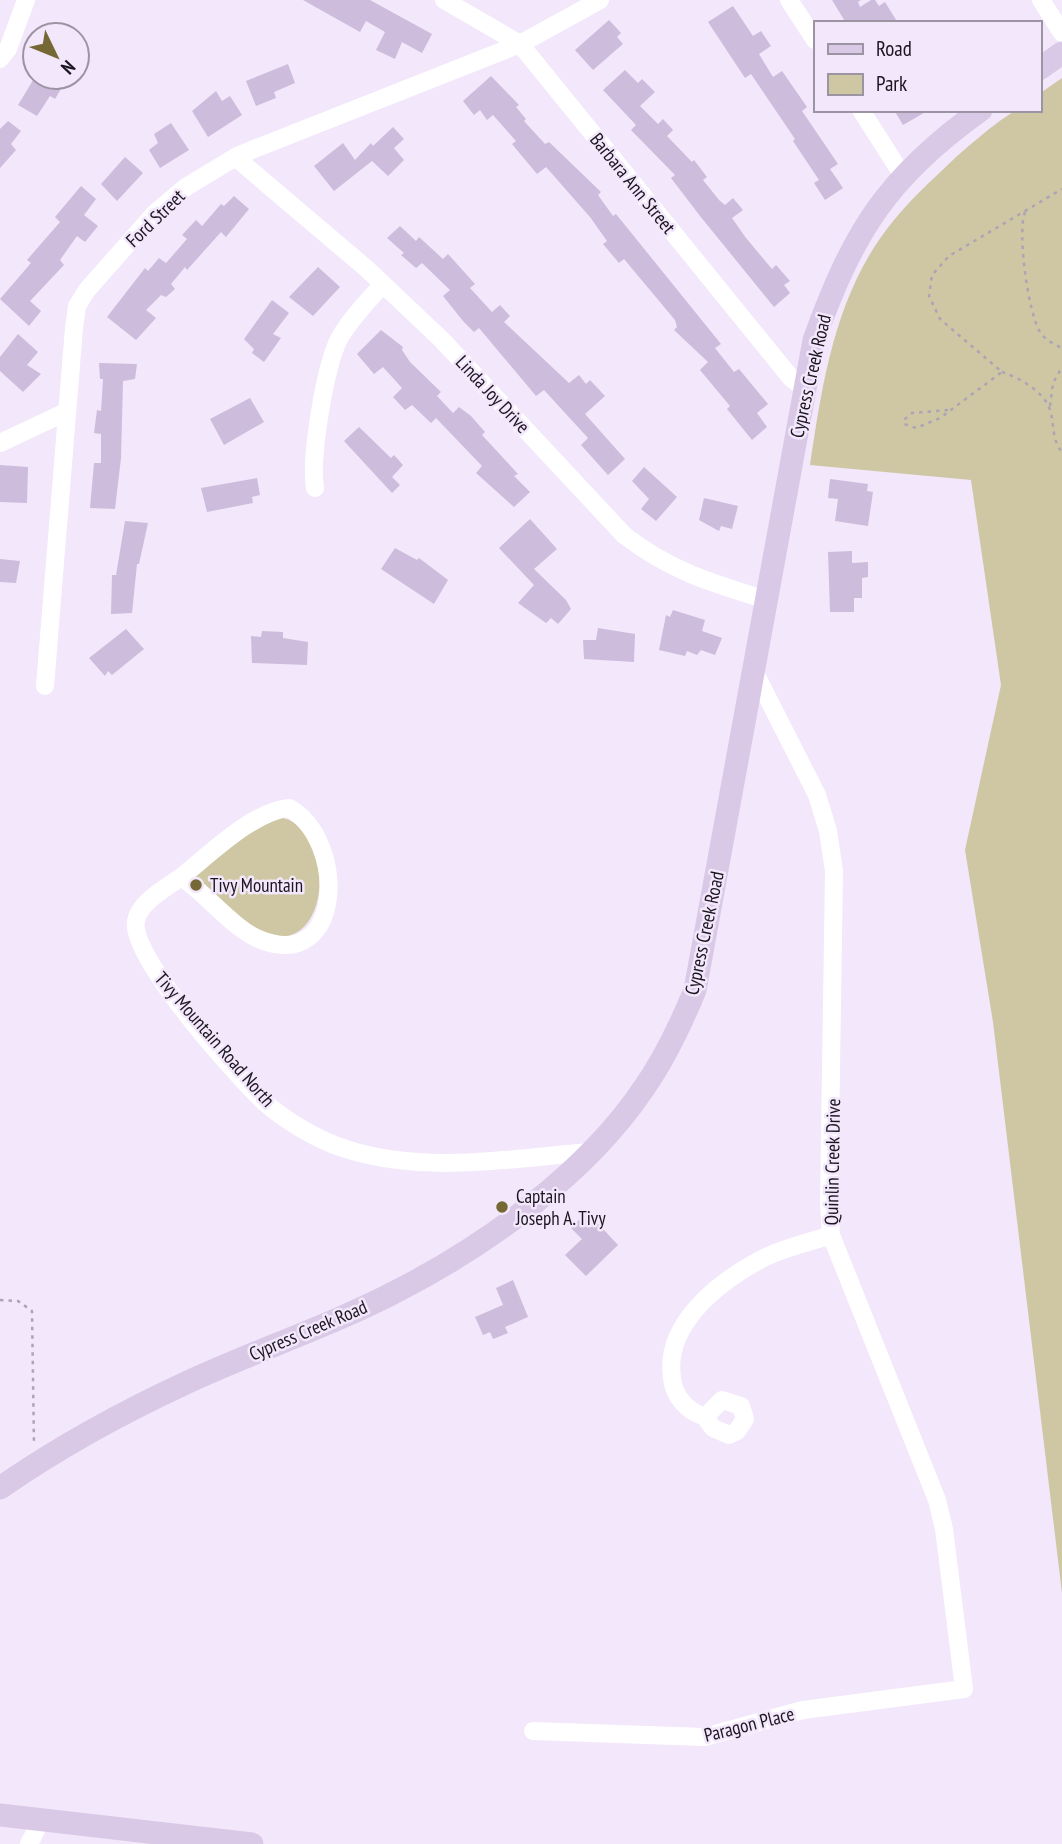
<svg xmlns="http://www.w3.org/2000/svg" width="1062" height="1844" viewBox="0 0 1062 1844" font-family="'PT Sans Narrow',sans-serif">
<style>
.green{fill:#cfc7a3}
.building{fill:#cdbcdb}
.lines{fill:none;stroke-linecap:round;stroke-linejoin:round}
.path{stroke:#ada4b5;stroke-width:2.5;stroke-dasharray:3.5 5;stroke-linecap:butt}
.minor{stroke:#fff;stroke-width:18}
.major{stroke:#d9c9e6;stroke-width:23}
.poi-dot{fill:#756835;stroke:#f2e7fb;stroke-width:2.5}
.labels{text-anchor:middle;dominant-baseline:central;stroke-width:5;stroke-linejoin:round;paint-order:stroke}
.street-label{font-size:19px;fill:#1b1520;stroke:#f2e7fb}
.poi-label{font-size:19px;fill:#1b1520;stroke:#f2e7fb;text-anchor:start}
</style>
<rect width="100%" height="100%" fill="#f2e7fb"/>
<path class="green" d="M1062 78V1593L993 1022 965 850 1001 685 971 480 810 465C823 379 836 290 894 220 912 198 933 179 954 159 965 149 1005 114 1018 110 1024 108 1033 110 1039 110V94Z
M279 817C338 827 332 954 267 935 244 929 209 892 189 877L243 833Z"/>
<path class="building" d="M303 0H370L432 34 422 53 402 42 395 59 376 50 385 32 366 21 360 32Z
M832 0H861L858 2 860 7 871 0H875L879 6 885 2 898 23H846Z
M733 6 753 36 761 31 771 46 759 54 773 77 782 71 807 107 802 111 838 164 830 169 843 188 825 200 814 183 819 180 793 141 795 139 751 74 745 78 708 22Z
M609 20 621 33 617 37 623 44 593 70 575 50Z
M288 64 295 83 274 92 276 98 256 106 246 81Z
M625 70 638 83 642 79 655 92 640 106 658 124 663 119 673 130 667 136 692 162 694 160 707 177 703 180 719 200 725 205 733 198 743 210 732 218 746 238 772 269 776 265 790 281 784 285 790 293 774 307 700 216 671 178 675 175 631 130 636 125 603 90Z
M491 76 519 105 516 107 526 119 524 121 545 144 549 142 601 192 598 195 613 216 616 214 721 344 715 348 734 372 739 369 768 404 757 413 767 427 752 440 727 409 730 406 700 370 708 362 674 330 677 327 675 320 624 259 619 263 603 244 607 241 590 217 546 167 537 174 512 144 516 141 493 115 487 120 480 110 474 115 463 101Z
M35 77H68L55 99 50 96 37 116 18 105Z
M216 91 222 101 230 96 242 115 208 137 192 111Z
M894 110H929L903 125Z
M8 121 21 131 11 144 16 150 0 168V129Z
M171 123 189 150 160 168 149 150 158 143 154 134Z
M393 127 404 139 394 148 404 160 388 176 372 161 334 191 314 166 343 143 355 160 371 143 373 146Z
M125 157 143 173 117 201 101 184Z
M81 186 96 199 84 215 98 226 85 242 77 236 60 260 64 265 30 301 41 311 29 326 0 299 31 263 27 260 60 222 55 217Z
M234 196 249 209 226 237 221 232 187 270 185 267 171 284 175 289 166 297 161 295 146 310 156 318 136 340 107 317 145 268 148 271 159 258 166 263 187 239 182 235 196 220 202 226 221 204 224 206Z
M400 226 416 241 419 237 443 259 448 254 475 284 470 288 492 312 500 305 510 316 504 322 569 383 579 375 586 384 590 380 605 396 585 414 625 459 608 475 581 445 588 438 544 390 536 396 479 328 474 332 463 321 443 296 450 290 422 263 416 268 401 255 404 253 387 238Z
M318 267 340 287 313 316 289 297Z
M272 300 289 313 273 334 281 338 264 362 252 353 254 349 244 339Z
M381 330 403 347 402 350 410 362 441 392 437 396 453 413 459 407 471 416 485 432 482 435 518 474 514 476 530 492 514 507 476 473 482 466 436 418 431 423 412 405 405 410 393 397 402 388 383 367 374 374 357 354Z
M18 334 38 352 27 365 41 374 23 392 0 371V357Z
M99 363 137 364 135 379 123 381 121 458 115 509 90 508 94 463H101V434L94 433 97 410 101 411 103 379H100Z
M250 398 264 422 224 445 210 419Z
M359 427 391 458 394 455 403 465 392 477 400 485 392 493 344 441Z
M0 465 28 467 27 503 0 502Z
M644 467 677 497 656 521 641 509 649 499 632 481Z
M257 478 260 495 252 497 253 503 207 512 201 488Z
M830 479 868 484 867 491 873 492 868 526 835 521 838 499 828 498Z
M704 498 738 506 732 529 721 526 719 531 699 520Z
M530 519 557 549 534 569 566 600 571 609 558 624 551 618 546 623 518 603 534 585 499 548Z
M125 521 148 523 139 564H137L132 613 111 614 112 575H116Z
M395 548 417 560 419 558 448 580 434 604 381 569Z
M852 551V563L868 562V577L862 578V598H854V612H830L828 552Z
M0 559 20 561 16 583 0 582Z
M673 610 705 620 702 631 722 638 715 655 701 650 697 655 687 651 685 656 659 650 666 615 670 617Z
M598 628 635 634 634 662 584 659 583 640H596Z
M126 629 144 649 112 675 108 671 105 676 89 658Z
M262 631 283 632V638L308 642 307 665 252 663 251 636 261 637Z
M587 1212 618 1245 586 1276 565 1255 582 1239 571 1228Z
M513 1280 528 1317 505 1327 508 1333 493 1339 490 1332 483 1335 475 1317 503 1305 496 1288Z"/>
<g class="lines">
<path class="path" d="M1025 212C1017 233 1028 312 1040 332 1045 340 1054 344 1062 348
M1002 372C1019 378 1044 391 1050 410 1055 425 1051 439 1062 452
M1050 406 1053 383 1062 367
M948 410 912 413 905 419 904 424 916 428 940 418 1002 372 940 319 929 296 932 275 949 256 1062 189
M0 1300 18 1301 32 1311 34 1444"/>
<path class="minor" d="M444 0 520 44 791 378 804 388
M789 0 815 40
M1041 0 1062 33
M0 59 8 49 26 0
M861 110 903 176
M235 157 367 269 442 340 624 535C670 571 712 583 767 600
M0 443 66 412
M315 488C310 457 325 367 339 339 350 319 368 301 383 284
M45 686 74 328 77 306 87 290 155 213 186 187 239 155 520 44 600 0
M289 808C347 840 344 972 261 940 234 930 207 894 181 877 209 855 253 811 289 808Z
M181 877C166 888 139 902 136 921 129 956 236 1075 263 1101 284 1120 319 1141 346 1149 423 1174 509 1159 589 1152
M722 1400 741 1406 745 1419 737 1431 729 1435 713 1428 705 1417Z
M705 1417C687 1411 674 1397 672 1378 664 1325 717 1283 760 1260 781 1248 808 1243 831 1235
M533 1731 704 1737 803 1710 964 1689 944 1529 937 1500 831 1235 829 1203 834 871 828 831 817 795 754 671
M29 1844 41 1820"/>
<path class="major" d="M1039 69 1062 53
M0 1488C59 1447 123 1412 188 1382 257 1350 330 1326 397 1291 487 1245 587 1173 644 1088 665 1058 681 1024 695 990L814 340C853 232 887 177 981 110
M0 1815 252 1844"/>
</g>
<g class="poi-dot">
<circle cx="196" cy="885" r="7"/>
<circle cx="502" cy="1207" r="7"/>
</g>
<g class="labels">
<g class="street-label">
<text transform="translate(633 183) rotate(51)">Barbara Ann Street</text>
<text transform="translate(155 218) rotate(-44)">Ford Street</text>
<text transform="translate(810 376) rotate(-77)">Cypress Creek Road</text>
<text transform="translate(493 394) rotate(47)">Linda Joy Drive</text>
<text transform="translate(704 933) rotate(-78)">Cypress Creek Road</text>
<text transform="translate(215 1039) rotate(49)">Tivy Mountain Road North</text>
<text transform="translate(832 1162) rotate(-89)">Quinlin Creek Drive</text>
<text transform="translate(308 1330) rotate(-23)">Cypress Creek Road</text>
<text transform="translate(749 1724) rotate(-14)">Paragon Place</text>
</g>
<g class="poi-label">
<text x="210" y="885">Tivy Mountain</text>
<text x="516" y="1196">Captain<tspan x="516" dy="22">Joseph A. Tivy</tspan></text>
</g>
</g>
<rect x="814" y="21" width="228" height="91" fill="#f2e7fb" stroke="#9c93a3" stroke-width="2"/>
<rect x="828" y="44" width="35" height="10" fill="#d9c9e6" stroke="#9c93a3" stroke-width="2"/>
<text x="876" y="56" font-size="21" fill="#1b1520">Road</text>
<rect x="828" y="74" width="35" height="21" fill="#cfc7a3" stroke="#9c93a3" stroke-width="2"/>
<text x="876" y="91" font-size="21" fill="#1b1520">Park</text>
<g transform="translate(56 56) rotate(133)"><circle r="33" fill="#f2e7fb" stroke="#9c93a3" stroke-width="2"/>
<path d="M0-5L12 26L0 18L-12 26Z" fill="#756835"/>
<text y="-10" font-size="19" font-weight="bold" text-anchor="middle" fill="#1b1520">N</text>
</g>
</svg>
